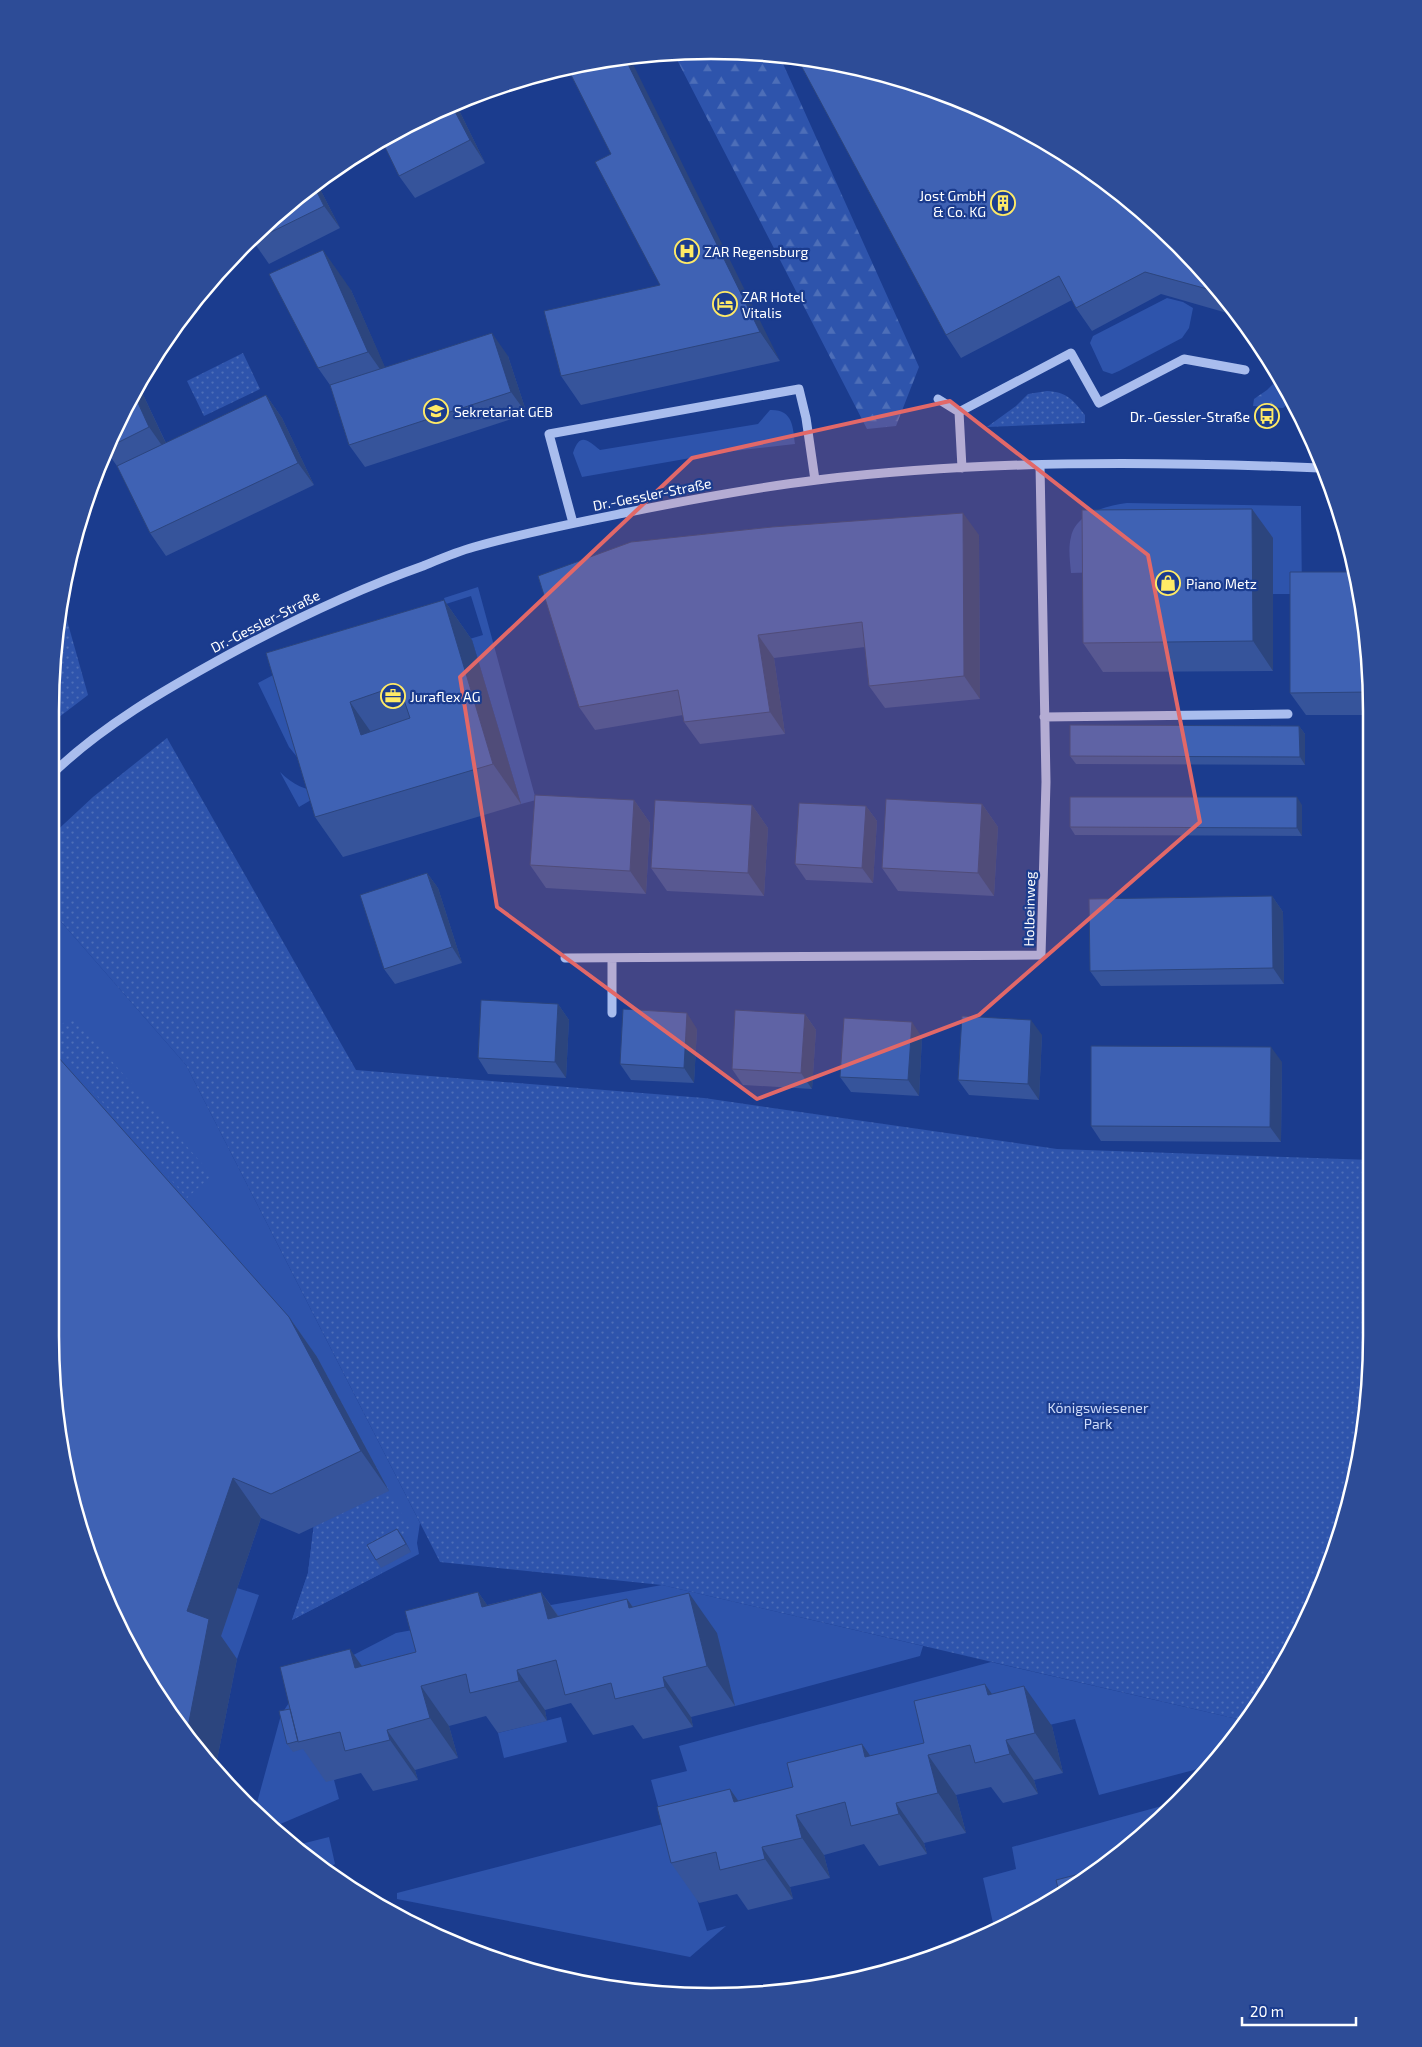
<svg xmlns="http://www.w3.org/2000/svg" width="1422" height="2047" viewBox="0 0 1422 2047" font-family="'Exo 2',sans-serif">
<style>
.green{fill:#2e54ac}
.forest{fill:url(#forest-firs)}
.park{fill:url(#park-dots)}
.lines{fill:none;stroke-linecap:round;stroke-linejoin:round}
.minor{stroke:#a9bdee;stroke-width:9}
.wall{fill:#36549b}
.shaded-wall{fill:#2c457e}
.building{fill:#3f62b4;stroke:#2c457e;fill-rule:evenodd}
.marked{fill:#e26868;fill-opacity:0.2;stroke:#e26868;stroke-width:4;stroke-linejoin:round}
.labels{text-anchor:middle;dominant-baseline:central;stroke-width:4.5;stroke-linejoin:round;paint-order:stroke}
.poi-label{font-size:14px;fill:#fff;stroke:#1b3c8e;text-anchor:start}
.street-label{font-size:14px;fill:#fff;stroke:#1b3c8e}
.park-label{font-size:14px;fill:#cfdcfa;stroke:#1b3c8e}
.rim{fill:none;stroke:#fff;stroke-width:2.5}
</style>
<defs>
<pattern id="forest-firs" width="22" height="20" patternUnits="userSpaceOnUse" patternTransform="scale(1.25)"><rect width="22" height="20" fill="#2e54ac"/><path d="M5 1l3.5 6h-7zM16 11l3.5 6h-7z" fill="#4d6eb8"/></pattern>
<pattern id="park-dots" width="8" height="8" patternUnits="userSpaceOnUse" patternTransform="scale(1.25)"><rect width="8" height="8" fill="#2e54ac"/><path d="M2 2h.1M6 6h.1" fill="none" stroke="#4d6eb8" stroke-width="1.8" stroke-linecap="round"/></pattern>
</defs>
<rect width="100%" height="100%" fill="#1b3c8e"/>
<path class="green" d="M1167 298 1183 302 1193 308 1189 328 1182 338 1119 371 1112 374 1103 371 1090 343 1093 336Z
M770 410C793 409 793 427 795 444L725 452 582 477 573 453C580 432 587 440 600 450L758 424Z
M1127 503 1301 506 1302 594H1273L1272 538 1103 572 1071 573C1070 561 1068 548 1071 537 1076 513 1106 506 1127 503Z
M478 587 536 800 521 804 472 640 392 662 483 635 471 596 446 604 444 598Z
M311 655 297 757 289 747 258 683Z
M280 772C293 785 305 790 323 792L343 857 311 800 299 807Z
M50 909 186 1065 420 1523 417 1543 419 1554 292 1620 308 1573 316 1507 50 1056Z
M662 1585 923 1646 920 1656 735 1706 576 1659 334 1780 339 1799 271 1828 255 1810 281 1715 303 1681 396 1633Z
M237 1588 259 1595 237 1659 215 1651Z
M991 1662 1246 1721 1209 1766 1099 1795 1075 1719 938 1751 682 1852 707 1931 726 1926 690 1957 397 1899V1893L663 1824 651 1780 687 1771 679 1746Z
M561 1717 567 1742 504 1758 498 1733Z
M1180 1801 1078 1885 1004 1929 861 1977 993 1923 983 1878 1016 1869 1012 1847Z
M329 1837 335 1864 324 1870 293 1846Z"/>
<path class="forest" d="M711 50 780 57 919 367 896 426 867 429 674 54Z
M1279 378 1295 405 1288 404 1283 408 1253 406 1254 399 1267 390Z
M1372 858V956L1364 918V881Z"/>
<path class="park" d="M243 353 260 389 204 416 187 381Z
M1047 391C1067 392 1073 400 1085 415V423L987 427 1016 406 1028 394Z
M61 599 88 695 50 724V711Z
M167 738 356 1070 704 1098 1057 1149 1372 1160V1336L1359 1465 1322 1589 1260 1703 1246 1721 662 1585 440 1562 186 1065 50 909V837L93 797Z
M72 1016 212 1175 187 1198 50 1043V1034Z
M317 1357 411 1531 371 1553 382 1573 292 1620 308 1573 316 1507Z"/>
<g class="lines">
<path class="minor" d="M938 399 959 412
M962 468 959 412 1071 353 1099 403 1184 359 1245 370
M573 523 549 434 799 389 806 418 815 480
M1044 717 1288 714
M50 776C101 726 166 689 228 655 291 621 355 590 423 566 440 559 456 552 474 547 523 533 574 523 624 513 688 500 752 488 817 480 983 460 1153 461 1320 468
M565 958 1041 955 1046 782 1040 465
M612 1013V958
M592 1983 632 1992"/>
</g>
<path class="wall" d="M797 58 1179 244 1236 309 1241 317 1161 294 1092 331 1076 308 1072 300 961 358 946 335Z
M582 63 780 361 581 405 561 376 660 285 611 154Z
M455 102 485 163 415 198 399 176Z
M317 183 340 228 269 264 253 241Z
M219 271 222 277 208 284Z
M351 290 385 368 508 356 527 414 365 467 349 445 330 385 318 368Z
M139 386 166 443 266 395 282 418 314 485 166 556 150 533 117 466 107 452 118 418Z
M1252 509 1273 538V671L1103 672 1083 643Z
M979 535 980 699 885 708 869 686 865 647 774 658 785 734 700 744 684 722 683 715 595 730 579 707Z
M1359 582 1372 715H1306L1290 693Z
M444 600 472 640 521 804 343 857 315 817 266 653Z
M1299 726 1305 734V765L1076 764 1070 756Z
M634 800 650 823 646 894 546 888 530 865Z
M982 804 998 827 994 896 898 891 882 868Z
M752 805 768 828 764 896 667 891 651 868Z
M1302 805V836L1075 835 1070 827Z
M866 806 877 821 873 883 806 880 795 864Z
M427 873 438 888 462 963 395 984 384 969Z
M1272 896 1283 912 1284 984 1101 986 1090 971Z
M558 1004 569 1020 566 1078 488 1074 478 1058Z
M805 1014 816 1030 812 1089 743 1085 732 1069Z
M697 1029 694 1083 631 1080 620 1064Z
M1042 1035 1039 1100 969 1095 958 1080Z
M922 1037 919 1096 851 1092 840 1077Z
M1282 1062 1281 1142 1101 1141 1091 1126Z
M289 1317 317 1357 389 1491 299 1534 261 1518 221 1636 237 1659 216 1765 161 1703 100 1589Z
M397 1529 411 1552 381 1568 376 1560Z
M478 1592 487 1605 541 1592 559 1616 627 1599 633 1607 717 1633 735 1706 691 1717 693 1727 643 1739 633 1725 593 1735 571 1703 545 1710 547 1721 498 1733 486 1716 449 1726 458 1758 415 1770 418 1780 373 1791 361 1773 326 1782 303 1749 293 1752 287 1744 290 1709 362 1666 416 1652Z
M992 1694 1052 1726 1063 1773 1034 1780 1038 1794 1003 1803 991 1787 956 1795 966 1833 924 1843 927 1854 879 1866 864 1844 824 1855 830 1878 790 1887 793 1899 748 1910 737 1894 699 1903 671 1863 739 1801 793 1787 862 1744 870 1756 924 1743Z"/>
<path class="shaded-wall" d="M625 58H630L780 361 760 332Z
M455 102 485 163 470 140 451 104Z
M317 183 340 228 324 206 314 186Z
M323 250 351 290 396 392 368 352Z
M492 333 508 356 527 414 511 392Z
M139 386 177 467 149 427 134 394Z
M266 395 282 418 314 485 298 463Z
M1252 509 1273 538V671L1253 641Z
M963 513 979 535 980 699 964 676Z
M444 600 472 640 521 804 493 764Z
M758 635 774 658 785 734 770 712Z
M350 702 378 742 361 735Z
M1299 726 1305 734V765L1300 757Z
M1297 797 1302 805V836L1297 828Z
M634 800 650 823 646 894 630 871Z
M982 804 998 827 994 896 978 873Z
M752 805 768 828 764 896 748 873Z
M866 806 877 821 873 883 862 868Z
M427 873 438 888 462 963 452 947Z
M1272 896 1283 912 1284 984 1273 968Z
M558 1004 569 1020 566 1078 555 1062Z
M687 1013 697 1029 694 1083 684 1068Z
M805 1014 816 1030 812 1089 801 1073Z
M1031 1020 1042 1035 1039 1100 1028 1084Z
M912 1022 922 1037 919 1096 908 1080Z
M1271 1047 1282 1062 1281 1142 1270 1127Z
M289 1317 317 1357 389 1491 361 1451Z
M233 1478 261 1518 221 1636 237 1659 216 1765 187 1732V1611Z
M397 1529 403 1537 411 1552 406 1544Z
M478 1592 506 1632 482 1607Z
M541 1592 569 1632 548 1619Z
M689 1593 717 1633 735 1706 707 1666Z
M627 1599 655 1639 629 1608Z
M350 1649 378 1689 355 1668Z
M517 1670 545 1710 547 1721 519 1681Z
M663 1677 691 1717 693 1727 665 1687Z
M985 1684 1013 1724 988 1695Z
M421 1686 449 1726 458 1758 430 1718Z
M1024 1686 1052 1726 1063 1773 1035 1733Z
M387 1730 415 1770 418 1780 390 1740Z
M1006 1740 1034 1780 1038 1794 1010 1754Z
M862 1744 890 1784 865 1757Z
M928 1755 956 1795 966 1833 938 1793Z
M730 1789 758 1829 734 1802Z
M896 1803 924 1843 927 1854 899 1814Z
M796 1815 824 1855 830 1878 802 1838Z
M762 1847 790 1887 793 1899 765 1859Z"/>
<path class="building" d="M625 58 760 332 561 376 544 311 660 285 595 162 611 154 567 67 582 63Z
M797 58 840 63 964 100 1078 162 1179 244 1222 293 1145 272 1076 308 1059 276 946 335Z
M451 104 470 140 399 176 382 141Z
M314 186 324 206 253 241 251 237Z
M323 250 368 352 318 368 269 274Z
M492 333 511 392 349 445 330 385Z
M134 394 149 427 109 447 118 418Z
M266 395 298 463 150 533 117 466Z
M1252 509 1253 641 1083 643 1082 510Z
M963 513 964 676 869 686 862 622 758 635 770 712 684 722 678 690 579 707 538 576 631 542 772 527Z
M1290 572H1356L1359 582 1370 692 1290 693Z
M444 600 493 764 315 817 266 653ZM399 685 410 718 361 735 350 702Z
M1070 725 1299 726 1300 757 1070 756Z
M535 795 634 800 630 871 530 865Z
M1070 797H1297V828L1070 827Z
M886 799 982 804 978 873 882 868Z
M655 800 752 805 748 873 651 868Z
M799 803 866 806 862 868 795 864Z
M427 873 452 947 384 969 360 895Z
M1272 896 1273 968 1090 971 1089 899Z
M481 1000 558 1004 555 1062 478 1058Z
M623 1009 687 1013 684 1068 620 1064Z
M735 1010 805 1014 801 1073 732 1069Z
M962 1016 1031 1020 1028 1084 958 1080Z
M844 1018 912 1022 908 1080 840 1077Z
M1091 1046 1271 1047 1270 1127 1091 1126Z
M50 1048 289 1317 361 1451 271 1494 233 1478 187 1611 209 1619 187 1732 161 1703 100 1589 73 1507 50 1336Z
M397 1529 406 1544 376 1560 367 1545Z
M478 1592 482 1607 541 1592 548 1619 627 1599 629 1608 689 1593 707 1666 663 1677 665 1687 615 1699 611 1683 565 1695 556 1660 517 1670 519 1681 470 1693 466 1674 421 1686 430 1718 387 1730 390 1740 345 1751 340 1732 298 1742 280 1667 350 1649 355 1668 416 1652 405 1611Z
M985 1684 988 1695 1024 1686 1035 1733 1006 1740 1010 1754 975 1763 970 1745 928 1755 938 1793 896 1803 899 1814 851 1826 845 1802 796 1815 802 1838 762 1847 765 1859 720 1870 716 1852 671 1863 657 1807 730 1789 734 1802 793 1787 787 1763 862 1744 865 1757 924 1743 914 1701Z
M290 1709 298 1741 287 1744 279 1711Z
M1099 1869 1078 1885 1060 1896 1056 1880Z"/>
<path class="marked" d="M950 401 1148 555 1200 822 979 1015 757 1099 497 907 460 677 692 458Z"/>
<defs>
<symbol id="building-ring" viewBox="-11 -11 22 22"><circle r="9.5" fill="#1b3c8e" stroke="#ffea66" stroke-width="1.5"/><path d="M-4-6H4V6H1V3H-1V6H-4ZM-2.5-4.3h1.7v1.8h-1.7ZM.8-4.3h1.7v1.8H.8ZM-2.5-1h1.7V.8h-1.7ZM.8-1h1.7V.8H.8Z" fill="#ffea66"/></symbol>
<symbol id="hospital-ring" viewBox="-11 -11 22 22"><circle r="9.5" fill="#1b3c8e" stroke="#ffea66" stroke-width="1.5"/><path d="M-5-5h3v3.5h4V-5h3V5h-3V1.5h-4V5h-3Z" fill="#ffea66"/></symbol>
<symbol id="hotel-ring" viewBox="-11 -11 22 22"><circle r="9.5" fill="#1b3c8e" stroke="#ffea66" stroke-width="1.5"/><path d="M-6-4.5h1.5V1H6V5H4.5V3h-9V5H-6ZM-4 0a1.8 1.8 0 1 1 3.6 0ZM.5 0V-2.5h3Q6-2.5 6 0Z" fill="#ffea66"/></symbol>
<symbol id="school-ring" viewBox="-11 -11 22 22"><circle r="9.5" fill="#1b3c8e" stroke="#ffea66" stroke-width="1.5"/><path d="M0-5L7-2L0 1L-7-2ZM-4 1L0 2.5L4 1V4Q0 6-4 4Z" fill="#ffea66"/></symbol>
<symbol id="bus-ring" viewBox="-11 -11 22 22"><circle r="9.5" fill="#1b3c8e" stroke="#ffea66" stroke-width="1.5"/><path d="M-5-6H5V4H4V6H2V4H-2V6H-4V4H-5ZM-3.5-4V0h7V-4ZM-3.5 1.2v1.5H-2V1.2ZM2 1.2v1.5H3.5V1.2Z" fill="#ffea66"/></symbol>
<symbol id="shop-ring" viewBox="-11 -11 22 22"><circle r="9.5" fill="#1b3c8e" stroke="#ffea66" stroke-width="1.5"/><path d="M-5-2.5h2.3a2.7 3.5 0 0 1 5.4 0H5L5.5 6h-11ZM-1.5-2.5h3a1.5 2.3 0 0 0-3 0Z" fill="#ffea66"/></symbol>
<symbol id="office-ring" viewBox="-11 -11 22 22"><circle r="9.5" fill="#1b3c8e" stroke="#ffea66" stroke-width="1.5"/><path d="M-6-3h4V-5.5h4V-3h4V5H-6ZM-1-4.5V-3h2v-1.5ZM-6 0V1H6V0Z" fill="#ffea66"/></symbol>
</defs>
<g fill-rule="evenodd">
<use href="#building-ring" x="989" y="189" width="28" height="28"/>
<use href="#hospital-ring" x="673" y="237" width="28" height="28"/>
<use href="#hotel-ring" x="711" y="290" width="28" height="28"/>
<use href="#school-ring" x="422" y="397" width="28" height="28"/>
<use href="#bus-ring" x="1253" y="402" width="28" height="28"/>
<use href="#shop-ring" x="1154" y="569" width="28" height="28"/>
<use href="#office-ring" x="379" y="682" width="28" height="28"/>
</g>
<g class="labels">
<g class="poi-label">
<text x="986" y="195" text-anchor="end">Jost GmbH<tspan x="986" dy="16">&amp; Co. KG</tspan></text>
<text x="704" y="251">ZAR Regensburg</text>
<text x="742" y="296">ZAR Hotel<tspan x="742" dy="16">Vitalis</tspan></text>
<text x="454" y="411">Sekretariat GEB</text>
<text x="1250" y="416" text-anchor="end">Dr.-Gessler-Straße</text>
<text x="1186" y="583">Piano Metz</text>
<text x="410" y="696">Juraflex AG</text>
</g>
<g class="street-label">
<text transform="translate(652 494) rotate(-11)">Dr.-Gessler-Straße</text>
<text transform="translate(265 621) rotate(-27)">Dr.-Gessler-Straße</text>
<text transform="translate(1029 909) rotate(-89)">Holbeinweg</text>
</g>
<g class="park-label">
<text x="1098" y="1407">Königswiesener<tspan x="1098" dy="16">Park</tspan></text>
</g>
</g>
<path d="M0 0H1422V2047H0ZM711 59H711A652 652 0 0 1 1363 711V1336A652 652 0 0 1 711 1988H711A652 652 0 0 1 59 1336V711A652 652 0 0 1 711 59Z" fill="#2d4c97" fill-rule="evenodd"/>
<path class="rim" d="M711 59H711A652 652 0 0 1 1363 711V1336A652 652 0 0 1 711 1988H711A652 652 0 0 1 59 1336V711A652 652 0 0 1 711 59Z"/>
<path d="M1242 2017v8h114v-8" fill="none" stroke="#ffffff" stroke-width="2.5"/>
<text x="1250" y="2017" font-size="15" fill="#ffffff" stroke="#1b3c8e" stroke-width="4" paint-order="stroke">20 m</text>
</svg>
